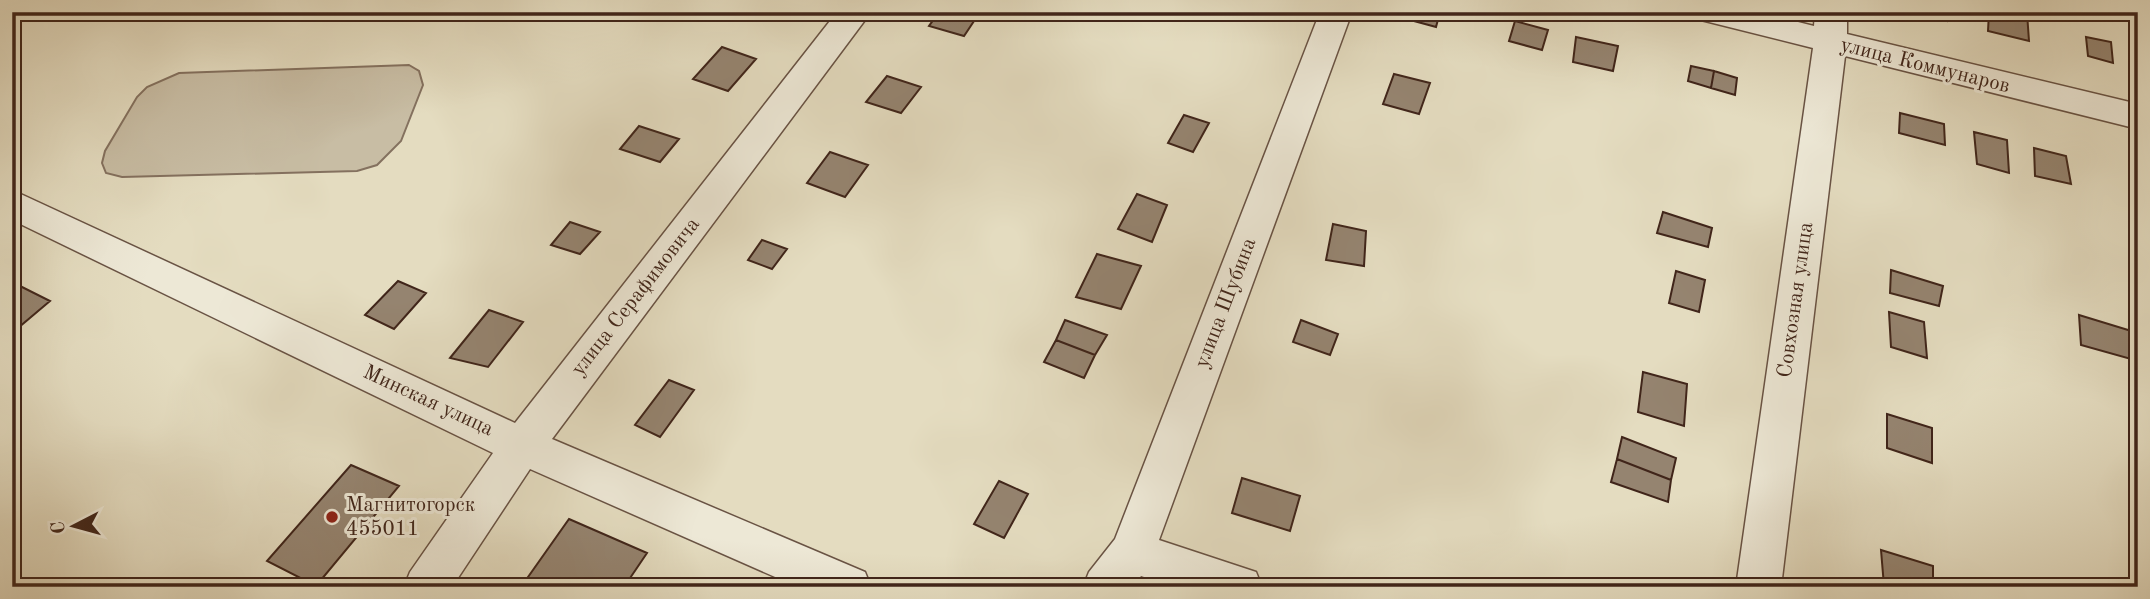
<svg xmlns="http://www.w3.org/2000/svg" width="2150" height="599" viewBox="0 0 2150 599" font-family="'Old Standard TT',serif">
<style>
.green{fill:#c8bda4;stroke:#84715f;stroke-width:2}
.building{fill:#958470;stroke:#40251a;stroke-width:2}
.lines{fill:none;stroke-linecap:round;stroke-linejoin:round}
.minor-casing{stroke:#695344;stroke-width:3}
.minor{fill:#ede8d6;fill-rule:evenodd}
.poi-dot{fill:#8f2418;stroke:#ede8d6;stroke-width:2.5}
.labels{text-anchor:middle;dominant-baseline:central;stroke-width:6;stroke-linejoin:round;paint-order:stroke}
.street-label{font-size:21px;fill:#40251a;stroke:#ede8d6}
.poi-label{font-size:21px;fill:#40251a;stroke:#ede8d6;text-anchor:start}
</style>
<rect width="100%" height="100%" fill="#e4dcc0"/>
<filter id="stains"><feTurbulence type="fractalNoise" baseFrequency=".00286" numOctaves="4"/><feColorMatrix values="0 0 0 0 .2 0 0 0 0 .09 0 0 0 0 .02 0 0 0 .5 -.17"/></filter>
<radialGradient id="worn" r=".72"><stop offset=".6" stop-color="#630" stop-opacity="0"/><stop offset="1" stop-color="#630" stop-opacity=".3"/></radialGradient>
<path class="green" d="M409 65 419 71 423 85 401 141 377 165 357 171 122 177 106 173 102 163 105 151 137 97 147 87 179 73Z"/>
<path class="building" d="M238 12H317L236 18Z
M939 12H980L964 36 929 26Z
M1417 12H1440L1436 27 1414 21Z
M1913 12H1947V21Z
M1989 12 2027 13 2029 41 1988 31Z
M1515 21 1548 30 1542 50 1509 41Z
M1576 37 1618 46 1613 71 1573 62Z
M2086 37 2111 42 2113 63 2088 56Z
M722 47 756 59 728 91 693 79Z
M1691 66 1714 71 1711 88 1688 81Z
M1714 71 1737 78 1735 95 1711 88Z
M1394 74 1430 83 1419 114 1383 104Z
M887 76 921 87 901 113 866 102Z
M1900 113 1944 124 1945 145 1899 133Z
M1184 115 1209 123 1193 152 1168 143Z
M639 126 679 139 660 162 620 149Z
M1974 132 2007 140 2009 173 1977 164Z
M2034 148 2066 156 2071 184 2035 176Z
M830 152 868 165 845 197 807 183Z
M1137 194 1167 205 1152 242 1118 229Z
M1663 212 1712 228 1708 247 1657 233Z
M570 222 600 232 580 254 551 245Z
M1333 224 1366 231 1364 266 1326 260Z
M762 240 787 249 772 269 748 260Z
M1097 254 1141 266 1121 309 1076 297Z
M1891 270 1943 286 1939 306 1890 293Z
M1676 271 1705 280 1699 312 1669 303Z
M398 281 426 293 394 329 365 315Z
M12 282 50 301 12 333Z
M489 310 523 322 488 367 450 358Z
M1889 312 1924 322 1927 358 1891 347Z
M2079 315 2138 333V361L2081 345Z
M1065 320 1107 335 1095 355 1056 340Z
M1301 320 1338 334 1330 355 1293 342Z
M1056 340 1095 355 1084 378 1044 362Z
M1643 372 1687 384 1684 426 1638 412Z
M669 380 694 390 660 437 635 425Z
M1887 414 1932 428V463L1887 448Z
M1622 437 1676 458 1671 480 1617 459Z
M1617 459 1671 480 1668 502 1611 482Z
M351 465 399 486 316 586 267 561Z
M1242 478 1300 496 1290 531 1232 513Z
M999 481 1028 494 1004 538 974 524Z
M569 519 647 553 624 587H521Z
M1881 550 1933 566V587L1884 586Z"/>
<g class="lines">
<defs>
<path id="minor" d="M837 12H871L552 439 865 572 871 587H798L530 469 452 587H404L410 572 493 453 12 220V190L515 423Z
M1320 12H1352L1159 540 1256 572 1262 587H1174L1141 576 1133 587H1083L1089 572 1115 539Z
M1696 12H1758L1814 26 1815 12H1847V34L2138 104V129L1845 56 1781 587H1736L1813 48 1701 20Z"/>
</defs>
<use href="#minor" class="minor-casing"/>
<use href="#minor" class="minor"/>
</g>
<circle class="poi-dot" cx="332" cy="517" r="7"/>
<g class="labels">
<g class="street-label">
<text transform="translate(1925 66) rotate(14)">улица Коммунаров</text>
<text transform="translate(636 297) rotate(-52)">улица Серафимовича</text>
<text transform="translate(1796 300) rotate(-82)">Совхозная улица</text>
<text transform="translate(1226 303) rotate(-69)">улица Шубина</text>
<text transform="translate(428 401) rotate(25)">Минская улица</text>
</g>
<g class="poi-label">
<text x="346" y="505">Магнитогорск<tspan x="346" dy="24">455011</tspan></text>
</g>
</g>
<rect width="2150" height="599" fill="none" stroke="#e4dcc0" stroke-width="42"/>
<rect x="14" y="14" width="2122" height="571" fill="none" stroke="#40251a" stroke-width="3.5"/>
<rect x="21" y="21" width="2108" height="557" fill="none" stroke="#40251a" stroke-width="2"/>
<g transform="translate(74 526) rotate(264)" stroke="#ede8d6" stroke-width="5" paint-order="stroke">
<path d="M0-5L12 26L0 18L-12 26Z" fill="#40251a"/>
<text y="-10" font-size="19" font-weight="bold" text-anchor="middle" fill="#40251a">С</text>
</g>
<rect width="100%" height="100%" filter="url(#stains)"/>
<rect width="100%" height="100%" fill="url(#worn)"/>
</svg>
